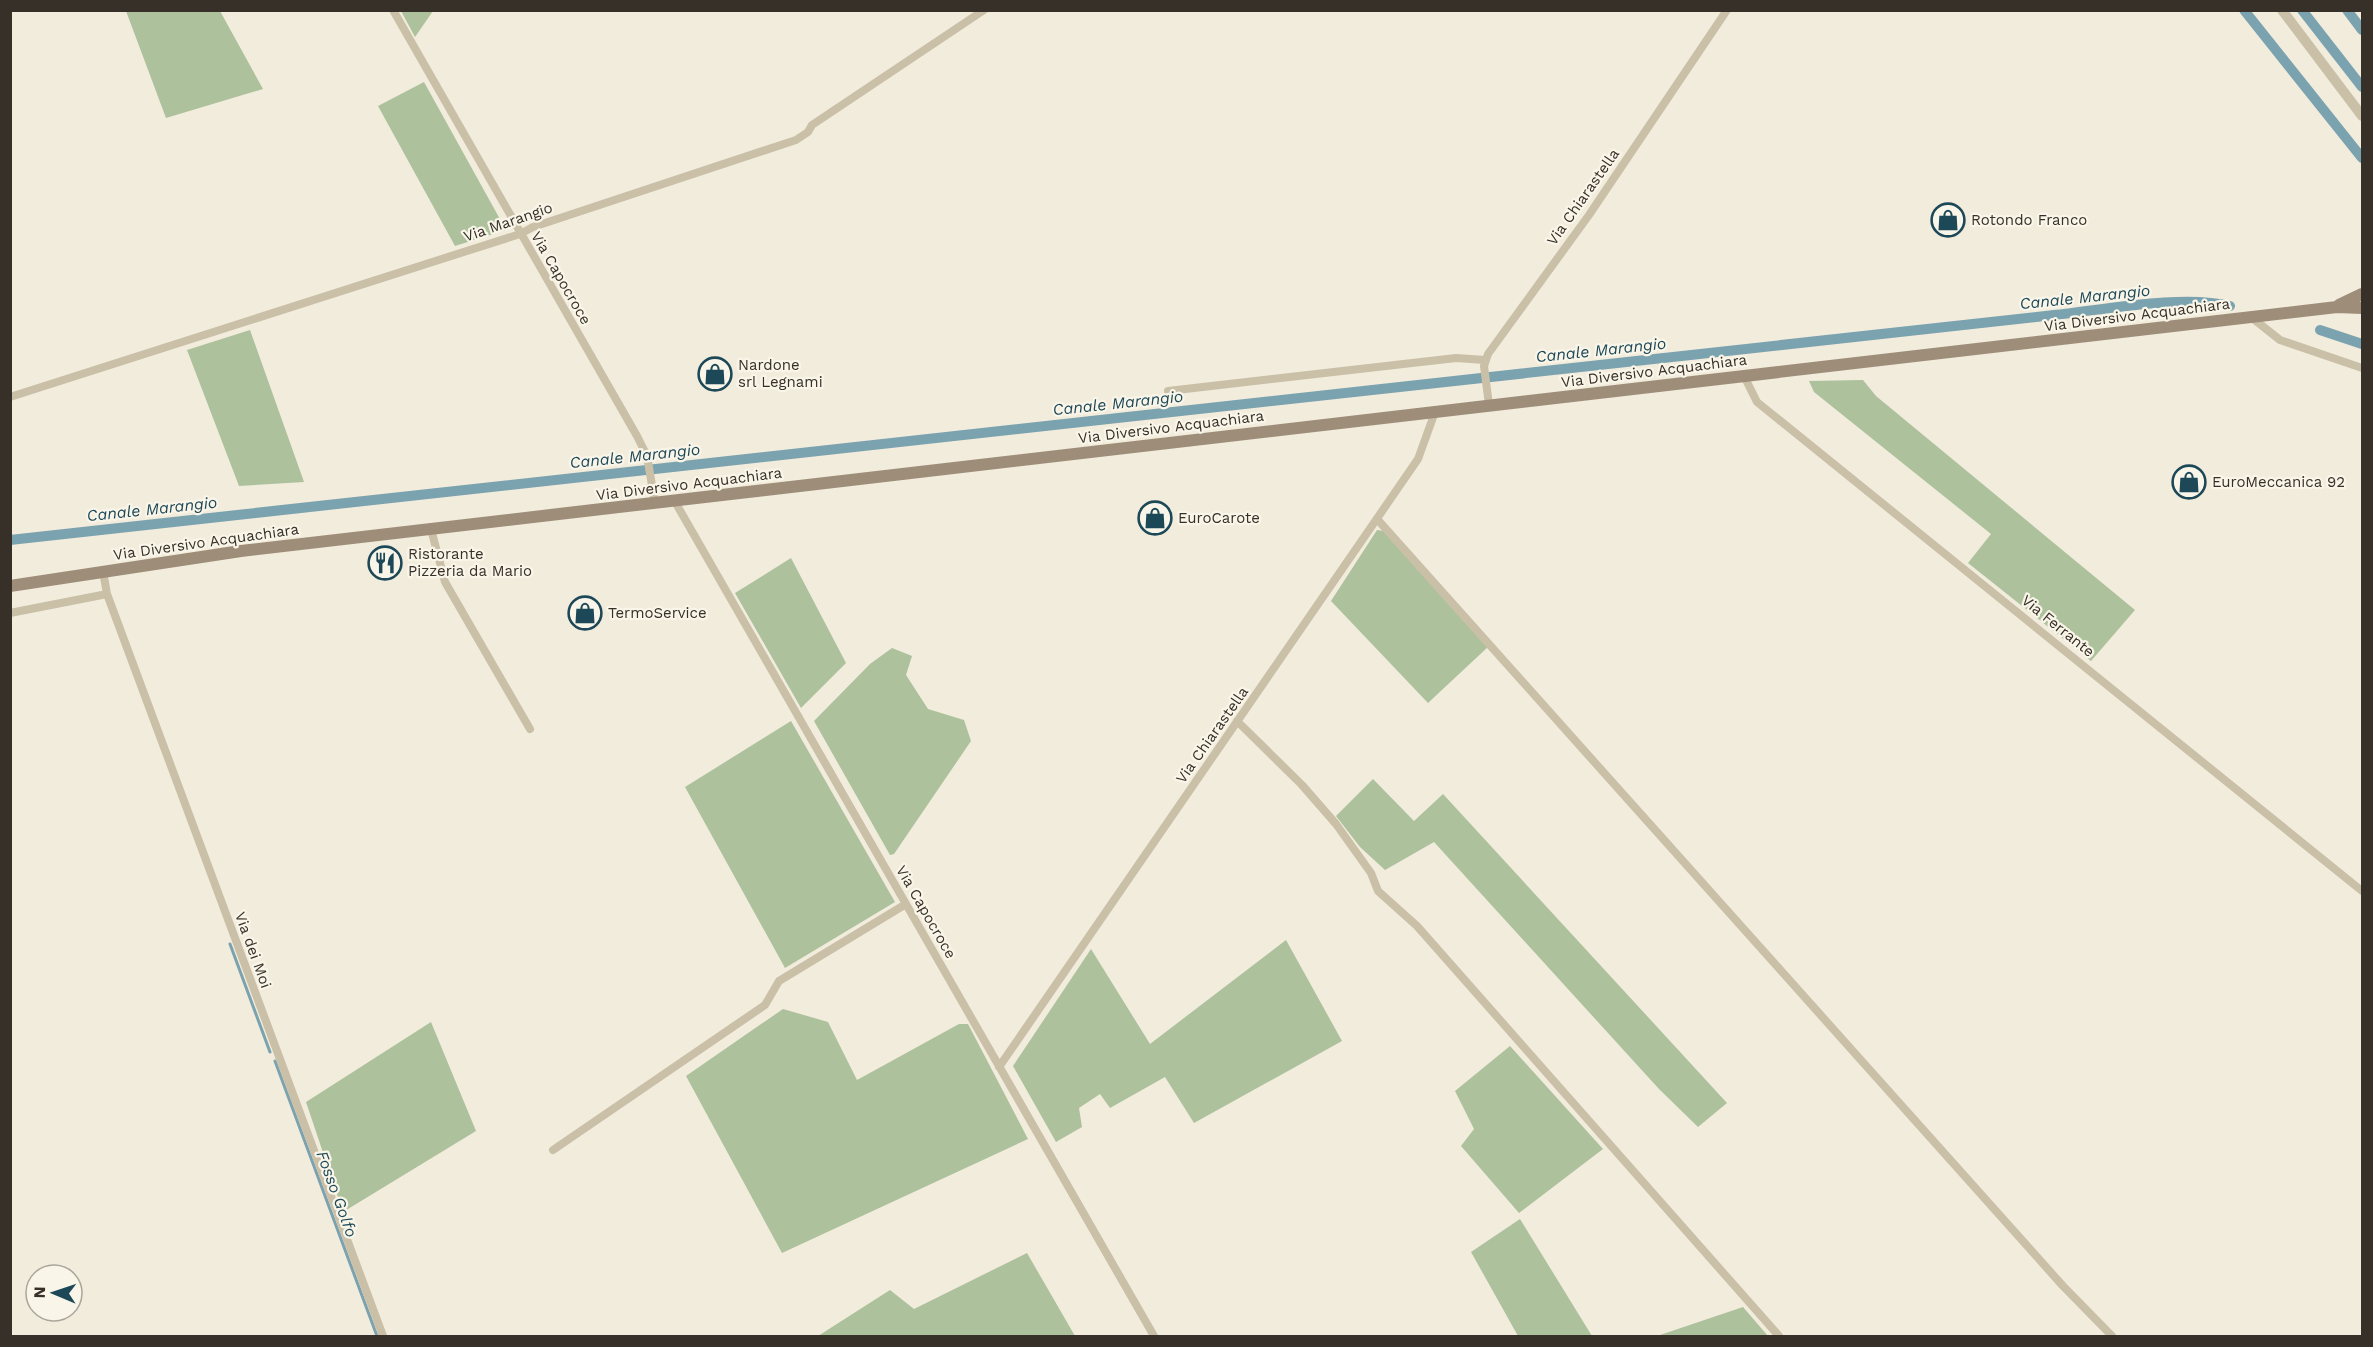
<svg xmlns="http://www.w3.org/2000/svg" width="2373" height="1347" viewBox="0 0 2373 1347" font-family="'Work Sans',sans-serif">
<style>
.green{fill:#acc19c}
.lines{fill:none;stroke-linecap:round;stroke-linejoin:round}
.stream{stroke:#7ba2af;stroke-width:3}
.canal{stroke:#7ba2af;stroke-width:10}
.minor{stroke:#cabfa7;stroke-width:8}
.tertiary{stroke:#cabfa7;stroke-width:10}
.secondary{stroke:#9e8e79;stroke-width:12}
.labels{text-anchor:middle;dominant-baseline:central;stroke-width:4.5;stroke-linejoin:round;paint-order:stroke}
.street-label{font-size:15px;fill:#373028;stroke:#f9f5e8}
.poi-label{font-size:15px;fill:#373028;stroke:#f9f5e8;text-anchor:start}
.water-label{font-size:16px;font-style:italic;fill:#1d4858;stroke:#f9f5e8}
</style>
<rect width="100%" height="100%" fill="#f2ecdc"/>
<path class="green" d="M126 11H220L263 89 166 118Z
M401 11H433L415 37Z
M424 82 506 230 455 246 378 106Z
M250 330 304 482 239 486 187 350Z
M1863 380 1876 396 2135 610 2091 661 1968 563 1991 534 1814 392 1809 381Z
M1377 530 1384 531 1489 646 1428 703 1331 601Z
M791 558 846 663 801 708 735 593Z
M892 648 912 656 906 675 928 709 964 720 971 741 894 854 890 855 814 721 870 664Z
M791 721 895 902 785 968 685 787Z
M1373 779 1414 821 1443 794 1727 1103 1698 1127 1659 1089 1434 842 1385 870 1360 847 1336 816Z
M1286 940 1342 1041 1194 1123 1165 1077 1110 1108 1100 1094 1079 1108 1082 1127 1056 1142 1013 1066 1091 949 1150 1044Z
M783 1009 828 1022 857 1080 959 1024H968L1028 1139 782 1253 686 1076Z
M431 1022 476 1131 343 1212 306 1102Z
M1510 1046 1603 1149 1519 1213 1461 1146 1474 1129 1455 1091Z
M1520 1219 1592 1336H1518L1471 1252Z
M1027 1253 1075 1336H818L890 1290 914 1309Z
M1743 1307 1768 1336H1657Z"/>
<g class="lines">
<path class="stream" d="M230 944 270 1052
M275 1061 377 1336"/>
<path class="canal" d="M2244 10 2362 158
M2302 10 2362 87
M2347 10 2362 30
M2320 330 2362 344
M10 540 2054 315C2103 310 2183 294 2230 306"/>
<path class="minor" d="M393 10 637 436 647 456 655 503
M2251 317 2280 340 2362 368
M1744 376 1757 402 2362 891
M1168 391 1456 358 1485 360
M10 397 520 234 533 227 796 140 808 132 812 125 984 10
M1489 405 1484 366 1488 354 1589 215 1727 10
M674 500 1154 1336
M1377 519 2063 1286 2112 1336
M431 529 445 582 530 729
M103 571 107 594 383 1336
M10 613 107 594
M1237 721 1302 785 1336 824 1371 873 1378 891 1417 926 1779 1336
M999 1067 1418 459 1435 412
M553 1150 765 1005 779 981 906 904"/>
<path class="tertiary" d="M2282 10 2362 116"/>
<path class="secondary" d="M2339 305 2362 294
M10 586 241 551 2337 307 2362 308"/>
</g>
<defs>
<symbol id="shop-ring" viewBox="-11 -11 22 22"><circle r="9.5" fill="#f9f5e8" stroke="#1d4858" stroke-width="1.5"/><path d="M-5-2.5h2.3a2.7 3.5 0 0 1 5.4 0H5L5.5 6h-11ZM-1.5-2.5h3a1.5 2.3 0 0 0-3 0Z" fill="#1d4858"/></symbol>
<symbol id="restaurant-ring" viewBox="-11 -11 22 22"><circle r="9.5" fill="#f9f5e8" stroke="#1d4858" stroke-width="1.5"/><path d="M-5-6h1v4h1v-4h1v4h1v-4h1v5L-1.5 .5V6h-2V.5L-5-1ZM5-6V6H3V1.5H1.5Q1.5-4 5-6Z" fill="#1d4858"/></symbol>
</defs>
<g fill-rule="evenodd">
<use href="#shop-ring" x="1929" y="201" width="38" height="38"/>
<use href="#shop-ring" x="696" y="355" width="38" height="38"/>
<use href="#shop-ring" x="2170" y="463" width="38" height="38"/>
<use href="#shop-ring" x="1136" y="499" width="38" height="38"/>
<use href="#restaurant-ring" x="366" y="544" width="38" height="38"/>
<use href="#shop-ring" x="566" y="594" width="38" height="38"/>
</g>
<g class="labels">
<g class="street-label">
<text transform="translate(1583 197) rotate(-55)">Via Chiarastella</text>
<text transform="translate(508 222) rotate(-19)">Via Marangio</text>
<text transform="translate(561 278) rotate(60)">Via Capocroce</text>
<text transform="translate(2137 315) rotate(-7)">Via Diversivo Acquachiara</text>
<text transform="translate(1654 371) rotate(-7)">Via Diversivo Acquachiara</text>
<text transform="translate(1171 427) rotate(-7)">Via Diversivo Acquachiara</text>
<text transform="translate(689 484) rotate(-7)">Via Diversivo Acquachiara</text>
<text transform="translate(206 542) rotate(-8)">Via Diversivo Acquachiara</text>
<text transform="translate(2058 626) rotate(39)">Via Ferrante</text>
<text transform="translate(1212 735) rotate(-55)">Via Chiarastella</text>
<text transform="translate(926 912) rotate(60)">Via Capocroce</text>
<text transform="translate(253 950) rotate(70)">Via dei Moi</text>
</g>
<g class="poi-label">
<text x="1971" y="220">Rotondo Franco</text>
<text x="738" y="365">Nardone<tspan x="738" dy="17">srl Legnami</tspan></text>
<text x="2212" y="482">EuroMeccanica 92</text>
<text x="1178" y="518">EuroCarote</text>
<text x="408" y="554">Ristorante<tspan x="408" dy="17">Pizzeria da Mario</tspan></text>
<text x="608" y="613">TermoService</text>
</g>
<g class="water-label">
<text transform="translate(2085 297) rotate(-6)">Canale Marangio</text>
<text transform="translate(1601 350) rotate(-6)">Canale Marangio</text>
<text transform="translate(1118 403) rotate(-6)">Canale Marangio</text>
<text transform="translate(635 456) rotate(-6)">Canale Marangio</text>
<text transform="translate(152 509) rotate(-6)">Canale Marangio</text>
<text transform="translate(337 1194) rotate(70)">Fosso Golfo</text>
</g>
</g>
<rect width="2373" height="1347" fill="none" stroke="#373028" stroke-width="24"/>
<g transform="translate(54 1293) rotate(272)"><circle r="28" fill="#f9f5e8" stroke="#aba69b" stroke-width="1.5"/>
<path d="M0-4.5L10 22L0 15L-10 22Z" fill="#1d4858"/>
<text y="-9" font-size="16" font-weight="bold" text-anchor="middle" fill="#373028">N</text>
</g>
</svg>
